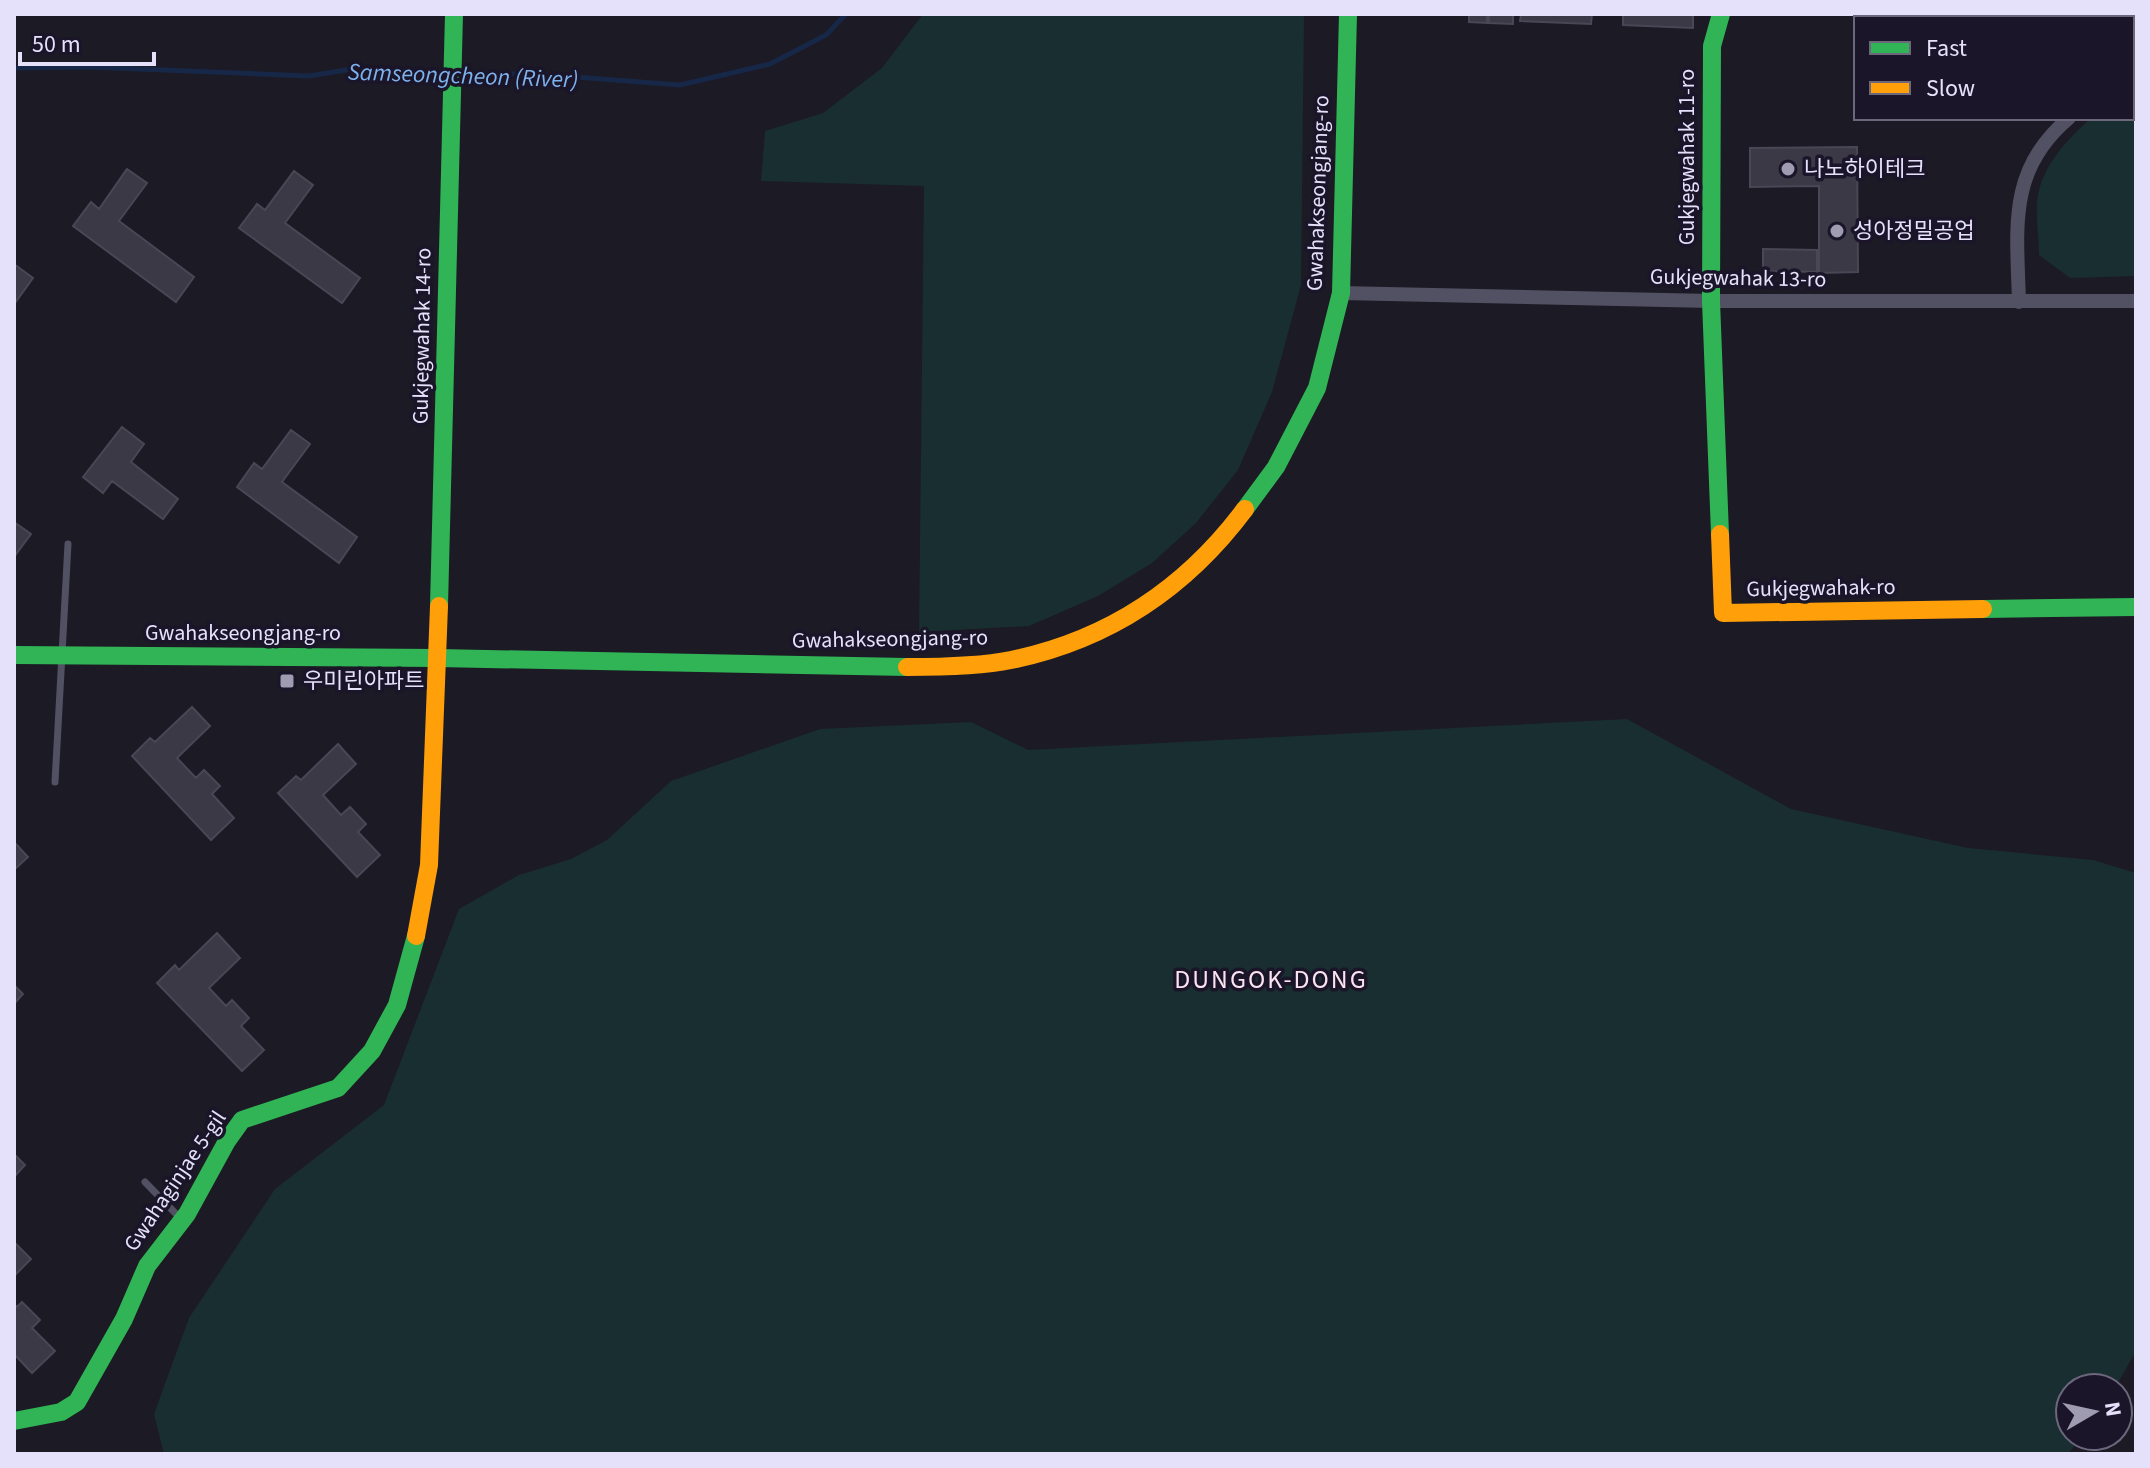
<svg xmlns="http://www.w3.org/2000/svg" width="2150" height="1468" viewBox="0 0 2150 1468" font-family="'Source Sans 3','Noto Sans KR',sans-serif">
<style>
.green{fill:#192e30}
.lines{fill:none;stroke-linecap:round;stroke-linejoin:round}
.stream{stroke:#172747;stroke-width:5}
.building{fill:#3b3945;stroke:#4a4656;stroke-width:2}
.lane{stroke:#525063;stroke-width:7}
.street{stroke:#525063;stroke-width:14}
.fast{stroke:#30b455;stroke-width:18}
.slow{stroke:#ff9f0a;stroke-width:18}
.poi-dot{fill:#9f9bb0;stroke:#1a1529;stroke-width:3}
.labels{text-anchor:middle;dominant-baseline:central;stroke-width:7;stroke-linejoin:round;paint-order:stroke}
.street-label{font-size:22px;fill:#e6e1fb;stroke:#1a1529}
.poi-label{font-size:22px;fill:#e6e1fb;stroke:#1a1529;text-anchor:start}
.water-label{font-size:24px;font-style:italic;fill:#7db2ed;stroke:#1a1529}
.quarter-label{font-size:26px;letter-spacing:2px;fill:#fbe3f1;stroke:#1a1529}
</style>
<rect width="100%" height="100%" fill="#1c1a24"/>
<path class="green" d="M923 14H1304L1301 285 1272 392 1238 470 1196 523 1152 563 1098 596 1029 626 919 632 924 186 761 181 765 131 823 113 882 68Z
M2136 91V276L2070 278 2039 255C2039 238 2036 220 2037 203 2040 167 2066 141 2091 118H2132V93Z
M1627 719 1791 809 1968 848 2093 860 2136 873V1351L2115 1388H2070V1436H2082L2068 1454H164L154 1414 189 1318 275 1189 384 1105 459 909 519 875 571 859 607 840 671 781 820 729 971 722 1028 750Z"/>
<g class="lines">
<path class="stream" d="M14 68 89 67 309 76 352 69 448 72
M458 72 549 75 680 85 770 64 826 35 846 14"/>
</g>
<path class="building" d="M1469 14H1487V23L1469 22Z
M1489 14H1513V24L1489 23Z
M1521 14H1592L1591 24 1520 21Z
M1623 14H1693V28L1623 25Z
M1857 147 1858 272 1819 273V186L1750 187V148Z
M127 169 147 183 119 221 194 277 176 302 73 226 91 202 99 209Z
M294 171 313 185 285 223 360 278 342 303 239 228 257 204 265 210Z
M1763 249 1817 250V272L1763 271Z
M14 264 33 278 15 303 14 302Z
M122 427 144 444 131 462 178 499 163 519 112 481 103 493 83 477Z
M291 430 310 444 282 482 357 537 339 563 237 487 254 463 262 469Z
M14 522 31 534 14 557Z
M192 707 210 726 177 758 196 778 204 770 220 786 212 794 234 818 211 840 132 756 150 738 155 742Z
M338 744 356 764 323 795 341 815 350 807 366 824 358 832 380 855 357 877 278 793 296 776 301 780Z
M14 842 28 857 14 870Z
M217 933 240 958 209 988 226 1006 232 1000 249 1018 241 1026 264 1050 242 1071 157 983 175 965 179 970Z
M14 985 23 994 14 1004Z
M14 1154 25 1165 14 1177Z
M14 1242 31 1259 14 1276Z
M22 1302 40 1320 32 1328 55 1351 32 1373 14 1354V1304L17 1307Z"/>
<g class="lines">
<path class="lane" d="M55 782 68 544
M145 1182 179 1217"/>
<path class="street" d="M2132 75 2136 73
M1341 293 1711 301H2136
M2019 302C2017 228 2007 170 2069 118"/>
<path class="fast" d="M1245 509 1276 467 1317 388 1341 293 1348 14
M1720 534 1711 301 1712 46 1721 14
M439 606 454 14
M1983 609 2136 607
M14 655 438 658 907 667
M14 1421 61 1412 77 1402 124 1319 147 1266 187 1214 227 1141 242 1120 338 1088 372 1051 397 1005 416 936"/>
<path class="slow" d="M1720 534 1723 613 1983 609
M907 667C937 667 982 666 1011 660 1108 640 1186 588 1245 509
M416 936 429 865 439 606"/>
</g>
<g class="poi-dot">
<circle cx="1788" cy="169" r="8"/>
<circle cx="1837" cy="231" r="8"/>
<rect x="279" y="673" width="16" height="16" rx="4"/>
</g>
<g class="labels">
<g class="street-label">
<text transform="translate(1687 157) rotate(-90)">Gukjegwahak 11-ro</text>
<text transform="translate(1318 193) rotate(-88)">Gwahakseongjang-ro</text>
<text transform="translate(1738 278) rotate(1)">Gukjegwahak 13-ro</text>
<text transform="translate(422 336) rotate(-89)">Gukjegwahak 14-ro</text>
<text transform="translate(1821 588) rotate(-1)">Gukjegwahak-ro</text>
<text x="243" y="633">Gwahakseongjang-ro</text>
<text transform="translate(890 639) rotate(-1)">Gwahakseongjang-ro</text>
<text transform="translate(175 1181) rotate(-56)">Gwahaginjae 5-gil</text>
</g>
<g class="poi-label">
<text x="1804" y="169">나노하이테크</text>
<text x="1853" y="231">성아정밀공업</text>
<text x="303" y="681">우미린아파트</text>
</g>
<g class="water-label">
<text transform="translate(463 76) rotate(2)">Samseongcheon (River)</text>
</g>
<g class="quarter-label">
<text x="1271" y="979">DUNGOK-DONG</text>
</g>
</g>
<rect width="2150" height="1468" fill="none" stroke="#e6e1fb" stroke-width="32"/>
<rect x="1854" y="16" width="280" height="104" fill="#1a1529" stroke="#6c677d" stroke-width="2"/>
<rect x="1870" y="42" width="40" height="12" fill="#30b455" stroke="#6c677d" stroke-width="2"/>
<text x="1926" y="56" font-size="24" fill="#e6e1fb">Fast</text>
<rect x="1870" y="82" width="40" height="12" fill="#ff9f0a" stroke="#6c677d" stroke-width="2"/>
<text x="1926" y="96" font-size="24" fill="#e6e1fb">Slow</text>
<g transform="translate(2094 1412) rotate(81)"><circle r="38" fill="#1a1529" stroke="#6c677d" stroke-width="2"/>
<path d="M0-6L14 30L0 20L-14 30Z" fill="#9f9bb0"/>
<text y="-12" font-size="22" font-weight="bold" text-anchor="middle" fill="#e6e1fb">N</text>
</g>
<path d="M20 52v12h134v-12" fill="none" stroke="#e6e1fb" stroke-width="4"/>
<text x="32" y="52" font-size="24" fill="#e6e1fb" stroke="#1a1529" stroke-width="6" paint-order="stroke">50 m</text>
</svg>
